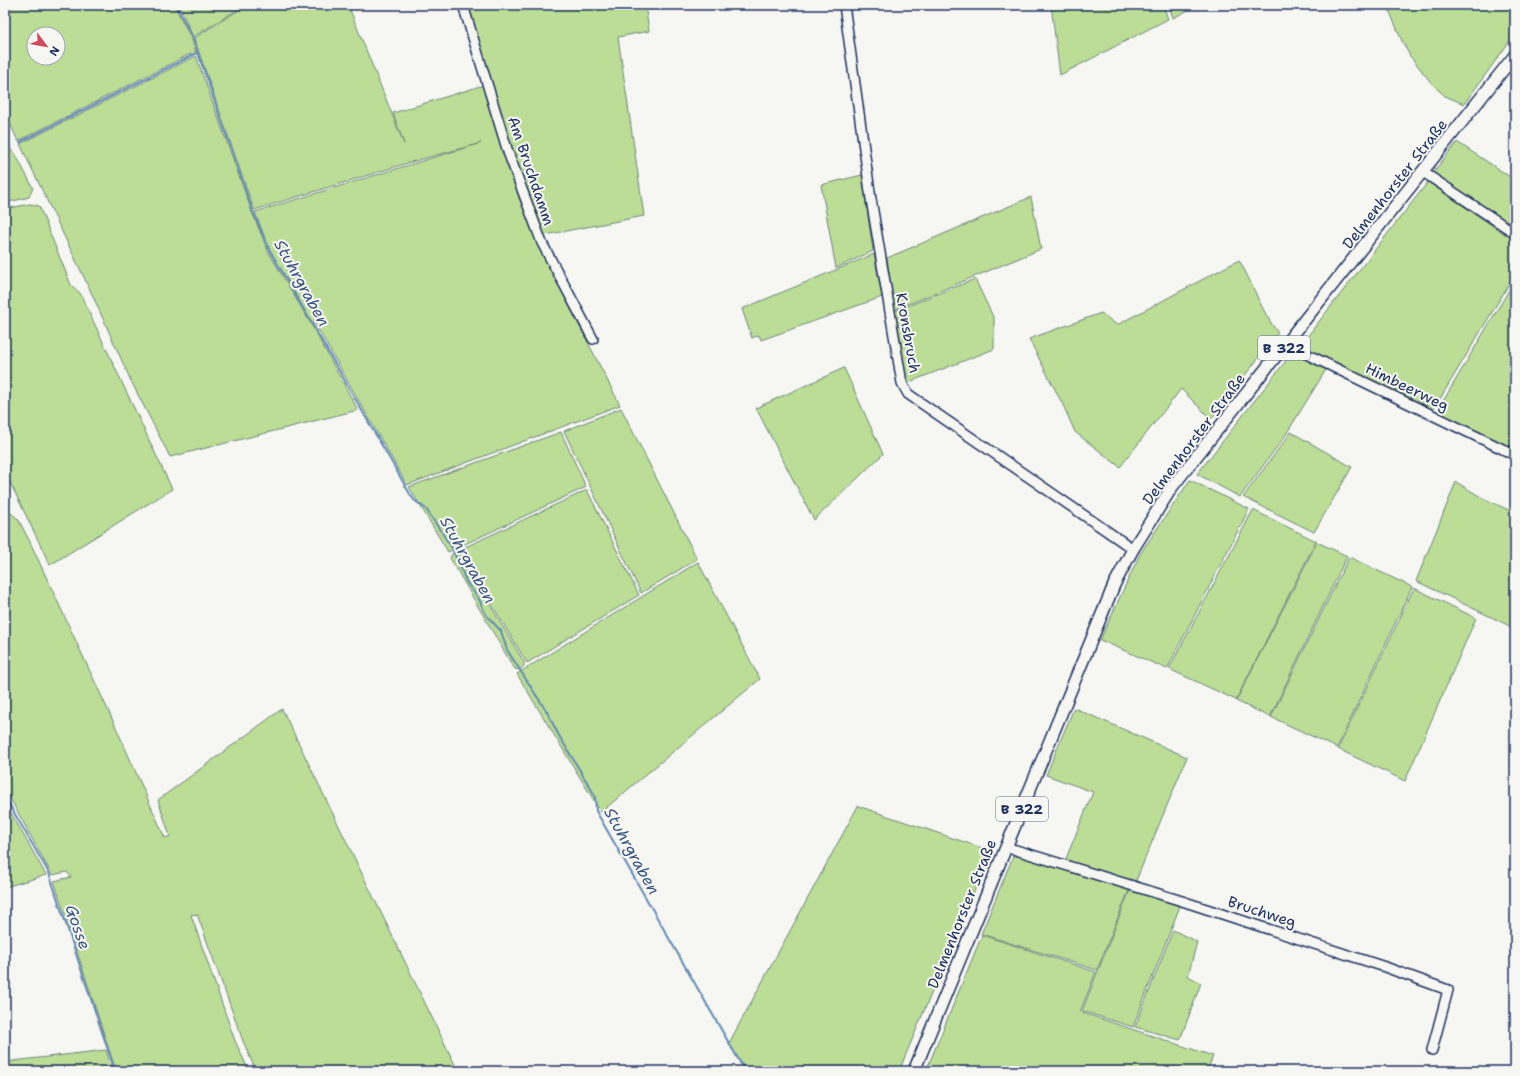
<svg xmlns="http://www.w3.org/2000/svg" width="1520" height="1076" viewBox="0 0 1520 1076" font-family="'Shantell Sans',sans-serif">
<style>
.green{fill:#bcdd96;stroke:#6c867a;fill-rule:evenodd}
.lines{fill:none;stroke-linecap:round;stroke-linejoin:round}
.stream{stroke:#628ab5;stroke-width:2}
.minor-casing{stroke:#1b2f5e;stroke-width:12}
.major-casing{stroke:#1b2f5e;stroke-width:14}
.minor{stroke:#f6f6f2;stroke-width:9}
.major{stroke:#f6f6f2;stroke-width:11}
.labels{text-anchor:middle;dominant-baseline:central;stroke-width:4;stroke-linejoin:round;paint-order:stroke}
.shield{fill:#f6f6f2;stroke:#5d6b8a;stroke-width:1}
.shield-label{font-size:14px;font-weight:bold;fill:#1b2f5e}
.street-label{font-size:15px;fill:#1b2f5e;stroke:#f6f6f2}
.water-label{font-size:16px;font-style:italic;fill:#395582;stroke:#f6f6f2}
</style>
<rect width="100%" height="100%" fill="#f6f6f2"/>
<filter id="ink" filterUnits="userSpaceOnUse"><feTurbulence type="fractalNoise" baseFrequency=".025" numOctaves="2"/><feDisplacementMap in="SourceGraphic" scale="8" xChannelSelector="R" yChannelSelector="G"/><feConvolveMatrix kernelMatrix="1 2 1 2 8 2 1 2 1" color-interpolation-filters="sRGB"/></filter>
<g filter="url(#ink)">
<path class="green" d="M5 5H174L192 40 196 53 191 55 190 54 18 141 5 113ZM34 34H58V58H34Z
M179 5H245L193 37Z
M247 5H348L404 144 393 113 484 85 519 198 538 245 620 405 407 485 315 324 309 318 269 249 255 212 481 143 411 162 254 210 194 38Z
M466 5H645L649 31 618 37 644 216 545 235 540 231 505 135Z
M1051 5H1163L1168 19 1060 75Z
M1169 5H1198L1173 18Z
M1387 5H1515V34L1464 104 1445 96 1433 85 1410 56 1402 41Z
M196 56 252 212 268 251 312 326 358 410 170 457 131 381 91 292 20 144Z
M1457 142 1515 180V227L1432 174Z
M5 145 15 153 33 188 29 197 5 203Z
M862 175 873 251 836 268 821 185Z
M1428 182 1515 241V274L1432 412 1299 347Z
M1031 197 1041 249 894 310 887 258Z
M30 204 39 206 71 285 80 293 172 489 50 565 5 472V209Z
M874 254 882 297 761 340 759 335 752 338 742 309Z
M1239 260C1253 284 1261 311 1278 333L1211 419 1181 389 1120 467 1075 432 1063 405 1029 339 1101 313 1117 325Z
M975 279 994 319V349L907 383 895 311Z
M1515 280V450L1436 413Z
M1292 353 1327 368 1285 436 1240 497 1197 474Z
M844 368 883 454 814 520 756 408Z
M621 408 697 559 641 593 564 431Z
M561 432 586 487 448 552 409 487Z
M1291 432 1352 467 1314 532 1243 497Z
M1190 480 1249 509 1167 669 1100 640 1140 554Z
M1456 482 1481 497 1515 513V625L1514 628 1416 581Z
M587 490 639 595 527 663 459 550Z
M5 508 18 519 29 540 114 723 165 838 170 836 158 800 282 709 458 1071H256L243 1041 197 914 191 915 235 1041 249 1071H116L54 881 71 877 67 872 52 875 5 789Z
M1253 510 1316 541 1236 700 1169 669Z
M1317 542 1347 556 1270 717 1236 701Z
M457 552 460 555 524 662V666L520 670 515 669 512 665 450 558 452 554Z
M1349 557 1412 587 1337 748 1271 717Z
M698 562 760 679 601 812 517 674Z
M1414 588 1476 618 1405 781 1338 749Z
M1074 708 1187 757 1135 883 1065 861 1093 792 1046 775Z
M5 802 46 875 5 887Z
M858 806 991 851 899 1071H746L729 1043Z
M1014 854 1129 890 1097 970 981 934Z
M1130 890 1180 906 1133 1027 1082 1011Z
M1173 930 1197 942 1188 976 1201 983 1180 1040 1135 1027Z
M982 935 1096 972 1080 1012 1213 1056 1207 1071H926Z
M106 1050 112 1071H5V1062Z"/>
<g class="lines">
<path class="stream" d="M176 5 193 39 253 212 269 249 410 494 414 500 426 509 452 548 467 583 479 599 486 615 501 631 507 650 547 712 558 734 591 789 595 797 596 811 745 1071
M5 137 10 147
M20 142 197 53
M5 797 49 873 115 1071"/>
<defs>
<path id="minor" d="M463 5 508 152 542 243 593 339
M844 5 871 199 902 383 908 394 1133 549
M1423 172 1515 233
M1288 342 1296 349 1515 455
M1006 847 1182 901 1385 967 1448 990 1432 1050"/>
<path id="major" d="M914 1071 1114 585 1133 549 1172 487 1515 55"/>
</defs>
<use href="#minor" class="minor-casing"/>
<use href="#major" class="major-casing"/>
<use href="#minor" class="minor"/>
<use href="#major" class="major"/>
</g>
</g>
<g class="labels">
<g class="shield">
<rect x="1258" y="336" width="52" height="24" rx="3"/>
<rect x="996" y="797" width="52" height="24" rx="3"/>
</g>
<g class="shield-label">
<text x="1284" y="348">B 322</text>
<text x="1022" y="809">B 322</text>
</g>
<g class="street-label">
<text transform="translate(531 171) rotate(71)">Am Bruchdamm</text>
<text transform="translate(1395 184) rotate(-52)">Delmenhorster Straße</text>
<text transform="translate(908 333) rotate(80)">Kronsbruch</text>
<text transform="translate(1407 387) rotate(26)">Himbeerweg</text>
<text transform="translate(1194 439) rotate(-53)">Delmenhorster Straße</text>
<text transform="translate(1262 912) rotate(18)">Bruchweg</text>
<text transform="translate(962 914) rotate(-68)">Delmenhorster Straße</text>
</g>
<g class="water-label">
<text transform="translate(302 283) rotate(61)">Stuhrgraben</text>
<text transform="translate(468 560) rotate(61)">Stuhrgraben</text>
<text transform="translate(632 851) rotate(61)">Stuhrgraben</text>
<text transform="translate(78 927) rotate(71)">Gosse</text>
</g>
</g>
<rect width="1520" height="1076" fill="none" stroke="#f6f6f2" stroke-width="20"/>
<rect x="10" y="10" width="1500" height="1056" fill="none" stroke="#1b2f5e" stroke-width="1.5" filter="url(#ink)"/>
<g transform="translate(46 46) rotate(122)"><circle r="19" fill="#f6f6f2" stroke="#9ea6b7"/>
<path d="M0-3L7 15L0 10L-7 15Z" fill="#d1495b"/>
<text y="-6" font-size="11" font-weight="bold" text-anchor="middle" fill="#1b2f5e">N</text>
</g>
</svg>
